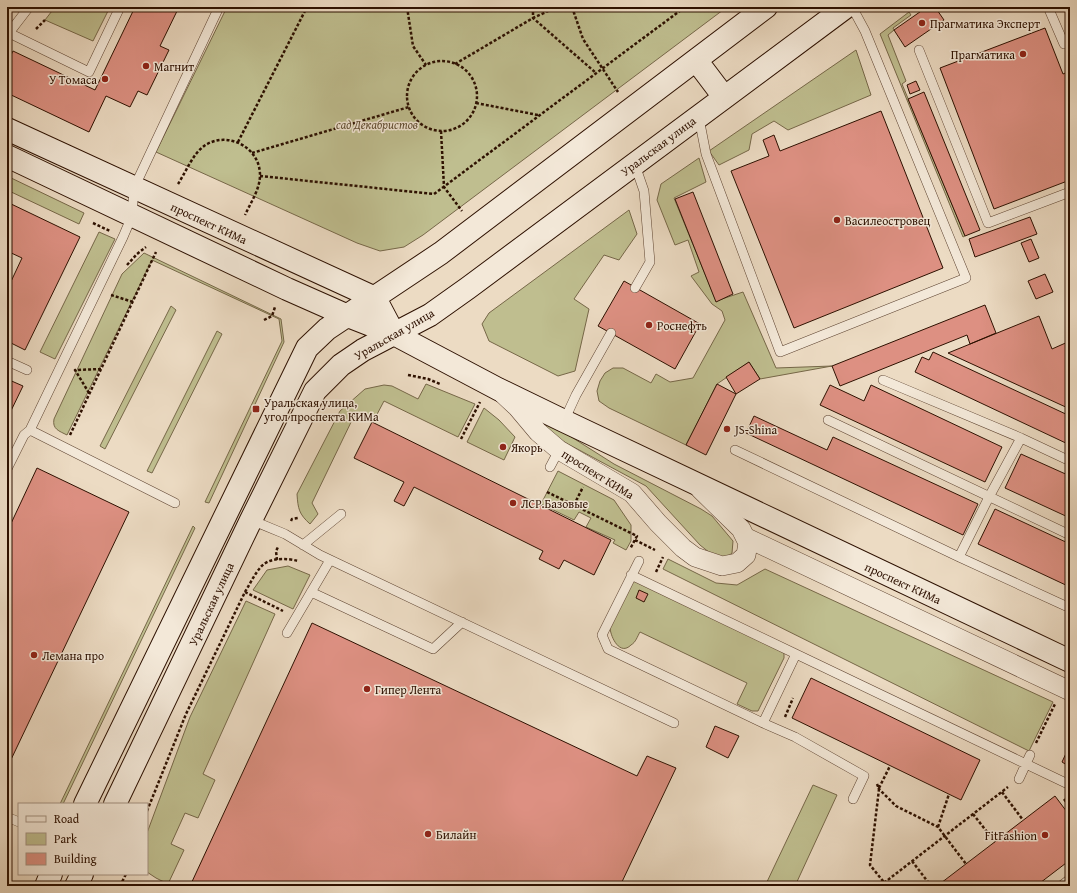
<svg xmlns="http://www.w3.org/2000/svg" width="1077" height="893" viewBox="0 0 1077 893" font-family="'Gentium Book Plus',serif">
<style>
.green{fill:#bfbe8f;stroke:#766748}
.building{fill:#dd9082;stroke:#2d1000}
.lines{fill:none;stroke-linecap:round;stroke-linejoin:round}
.lane-casing{stroke:#5d4331;stroke-width:10}
.street-casing{stroke:#5d4331;stroke-width:20}
.secondary-casing{stroke:#2d1000;stroke-width:24}
.path{stroke:#2d1000;stroke-width:2.5;stroke-dasharray:3 2;stroke-linecap:butt}
.lane{stroke:#f3e8d8;stroke-width:9}
.street{stroke:#f3e8d8;stroke-width:19}
.secondary{stroke:#f3e8d8;stroke-width:22}
.poi-dot{fill:#8f2418;stroke:#f3e8d8;stroke-width:1.5}
.labels{text-anchor:middle;dominant-baseline:central;stroke-width:3;stroke-linejoin:round;paint-order:stroke}
.poi-label{font-size:12px;fill:#2d1000;stroke:#f3e8d8;text-anchor:start}
.park-label{font-size:12px;font-style:italic;fill:#604d32;stroke:#f3e8d8}
.street-label{font-size:12px;fill:#2d1000;stroke:#f3e8d8}
</style>
<rect width="100%" height="100%" fill="#ecdbc3"/>
<filter id="stains"><feTurbulence type="fractalNoise" baseFrequency=".005" numOctaves="4"/><feColorMatrix values="0 0 0 0 .2 0 0 0 0 .09 0 0 0 0 .02 0 0 0 .5 -.17"/></filter>
<radialGradient id="worn" r=".72"><stop offset=".6" stop-color="#630" stop-opacity="0"/><stop offset="1" stop-color="#630" stop-opacity=".3"/></radialGradient>
<path class="green" d="M55 7H110L93 41 45 20Z
M227 7H727L423 235 404 247 380 251 357 243 156 152Z
M909 12 911 15 893 28 894 30 888 35 906 81 902 84 965 236 963 237 880 34Z
M856 50 871 95 788 130 774 121 752 134 749 150 719 165 709 151Z
M699 158 706 182 674 198 716 301 743 292 776 368 832 366 760 379 749 362 717 384 686 445 609 408 599 401 597 391 600 381 605 373 613 368H623L651 383 656 374 670 382 693 378 725 320 722 311 712 304 691 276 699 272 688 240 675 245 657 200 661 184Z
M7 176 84 213 79 224 7 190Z
M629 210 637 234 619 260 604 255 574 299 589 309 575 371 558 376 489 341 482 324 489 313Z
M99 232 115 239 55 359 40 352Z
M144 253 281 319 284 342 209 503 205 502 282 341 279 319 152 260 67 435C59 431 52 429 54 419L122 274Z
M171 306 176 310 105 449 100 446Z
M217 331 222 334 152 473 147 471Z
M426 384 475 404 458 437 384 401 373 422 354 416 312 503 318 514 310 524C299 514 298 509 297 494L340 411 365 389 384 385 392 386 418 399Z
M484 408 499 420 515 437 504 460 467 442Z
M543 419 614 464 701 509 712 516 733 541 732 553 726 558 710 553 700 545 646 486 568 444 556 437 541 422Z
M558 471 614 500 631 525V541L626 550 613 543 615 540 586 527 591 518 579 512 574 520 541 504Z
M193 526 195 528 63 804H60Z
M668 559 716 583 737 585 765 569 1053 702 1029 751 663 569Z
M288 566 310 575 293 609 253 590 267 570Z
M631 579 784 652V658L758 711H752L737 704 747 683 640 632C637 637 636 642 631 645 620 656 611 638 610 628Z
M246 601 275 614 203 774 215 780 198 818 185 813 171 844 184 850 168 884 156 878 147 872V833L190 717Z
M813 785 837 795 795 886H765Z"/>
<path class="building" d="M135 7H179L160 46 169 50 147 95 138 91 130 107 106 96 89 132 7 93V63L13 51 95 90Z
M927 7H935L944 20 905 47 894 30Z
M1045 28 1063 74 1070 71V180L994 209 940 68Z
M916 81 920 90 910 94 907 85Z
M924 92 980 230 965 236 908 99Z
M881 111 943 268 794 328 731 171 769 156 763 140 774 135 780 151Z
M693 192 733 294 716 302 675 199Z
M7 202 80 237 25 350 7 341V290L22 258 7 251Z
M1030 217 1037 234 975 257 969 239Z
M1031 239 1039 258 1029 262 1021 243Z
M1045 274 1053 292 1036 299 1028 281Z
M624 281 700 324 675 369 598 326Z
M985 305 996 333 970 344 967 335 840 386 832 366Z
M1039 316 1052 349 1070 341V409L948 353Z
M933 352 1070 416V445L915 372 922 357 929 360Z
M749 362 760 379 736 394 726 377Z
M7 379 23 386 7 419Z
M717 384 736 394 706 455 686 445Z
M830 385 864 401 871 385 1002 447 985 482 820 405Z
M754 416 827 450 833 437 978 504 963 535 746 433Z
M372 422 611 540 594 575 564 560 559 569 539 559 543 551 414 487 404 506 394 501 404 482 354 458Z
M1021 454 1070 476V518L1005 488Z
M37 468 129 512 7 768V532Z
M995 509 1070 544V587L978 544Z
M639 590 648 594 644 602 636 598Z
M312 623 637 776 647 756 676 768 620 886H190Z
M811 678 980 760 961 800 792 718Z
M715 726 739 736 728 758 706 747Z
M1068 749 1070 750V767L1062 762Z
M1055 796 1070 816V860L1036 886H937Z"/>
<g class="lines">
<defs>
<path id="lane" d="M29 7 9 33 89 72 120 7
M1048 7 1064 44
M919 50 988 223 1070 192
M699 118 706 154 780 352 966 278 865 31 852 7
M635 288 650 262 644 191 635 165
M7 361 27 370
M883 380 1021 438 1070 461
M828 420 1070 535
M564 421 576 395 611 333
M735 450 959 557 1070 608
M550 467 559 450
M7 469 24 435 30 430
M175 503 30 430 123 237 132 216 134 188 219 7
M251 520 285 534 320 555 674 723
M303 545 341 514
M959 557 989 497 1021 438
M639 561 602 635 608 649 763 723 795 737 864 776 853 799
M631 575 796 654 763 723
M311 592 433 649 462 622
M287 633 330 560
M796 654 1070 785
M1019 779 1030 755
M7 817 19 822
M1061 886 1070 879"/>
<path id="street" d="M503 394 517 407 538 432 559 450 632 493 658 523 683 548 695 557 722 566 737 563 746 555 748 543 741 529 700 489
M745 537 1070 691"/>
<path id="secondary" d="M696 60 724 97
M7 129 375 298 394 334
M7 156 287 289 348 316 394 334 498 389 564 421 1070 661
M85 804 307 348 327 329 441 253 766 7
M115 804 251 520 315 391 341 365 363 350 430 315 468 288 846 7
M46 886 51 874
M76 886 82 874"/>
</defs>
<use href="#lane" class="lane-casing"/>
<use href="#street" class="street-casing"/>
<use href="#secondary" class="secondary-casing"/>
<path class="path" d="M407 7 413 46 426 65
M533 7V18L596 73
M572 7 583 39 618 92
M36 29 45 20
M407 96a35 35 0 1 1 70 0a35 35 0 1 1-70 0Z
M455 64 533 18 557 7
M476 103 538 115
M441 131 444 187 462 211
M238 142 307 7
M252 153 409 107
M260 176 434 194 685 7
M178 184C186 172 192 155 204 146 227 130 260 147 260 175 260 189 251 202 245 215
M93 223 110 231
M127 265 137 254 146 247
M111 295 133 302
M264 320 272 316 275 307
M408 375 428 379 440 384
M89 393 75 370 102 369
M70 435 156 252
M461 439 480 402
M547 492 637 536 630 549
M574 505 583 487
M291 521 292 519 298 518
M635 540 655 550
M277 560 276 551 278 547
M656 572 663 557
M245 592C250 584 254 575 260 568 268 557 287 558 298 561
M785 717 793 698
M1036 743 1055 704
M877 784 879 789 870 865 887 886
M878 788 896 806 938 827 966 864
M879 788 890 766
M1002 792 1023 820
M1064 799 1070 807
M147 811 186 714 245 592 283 611
M973 814 995 842
M938 827 949 794
M912 861 931 886
M120 886 126 874
M880 886 1008 787"/>
<use href="#lane" class="lane"/>
<use href="#street" class="street"/>
<use href="#secondary" class="secondary"/>
</g>
<g class="poi-dot">
<circle cx="922" cy="23" r="4"/>
<circle cx="1023" cy="54" r="4"/>
<circle cx="146" cy="66" r="4"/>
<circle cx="105" cy="79" r="4"/>
<circle cx="837" cy="220" r="4"/>
<circle cx="649" cy="325" r="4"/>
<rect x="252" y="405" width="8" height="8" rx="2"/>
<circle cx="727" cy="429" r="4"/>
<circle cx="503" cy="447" r="4"/>
<circle cx="513" cy="503" r="4"/>
<circle cx="34" cy="655" r="4"/>
<circle cx="367" cy="689" r="4"/>
<circle cx="428" cy="834" r="4"/>
<circle cx="1045" cy="835" r="4"/>
</g>
<g class="labels">
<g class="poi-label">
<text x="930" y="23">Прагматика Эксперт</text>
<text x="1015" y="54" text-anchor="end">Прагматика</text>
<text x="154" y="66">Магнит</text>
<text x="97" y="79" text-anchor="end">У Томаса</text>
<text x="845" y="220">Василеостровец</text>
<text x="657" y="325">Роснефть</text>
<text x="264" y="402">Уральская улица,<tspan x="264" dy="14">угол проспекта КИМа</tspan></text>
<text x="735" y="429">JS-Shina</text>
<text x="511" y="447">Якорь</text>
<text x="521" y="503">ЛСР.Базовые</text>
<text x="42" y="655">Лемана про</text>
<text x="375" y="689">Гипер Лента</text>
<text x="436" y="834">Билайн</text>
<text x="1037" y="835" text-anchor="end">FitFashion</text>
</g>
<g class="park-label">
<text x="377" y="124">сад Декабристов</text>
</g>
<g class="street-label">
<text transform="translate(658 146) rotate(-37)">Уральская улица</text>
<text transform="translate(209 223) rotate(25)">проспект КИМа</text>
<text transform="translate(394 334) rotate(-30)">Уральская улица</text>
<text transform="translate(598 474) rotate(32)">проспект КИМа</text>
<text transform="translate(903 583) rotate(25)">проспект КИМа</text>
<text transform="translate(211 604) rotate(-65)">Уральская улица</text>
</g>
</g>
<rect width="1077" height="893" fill="none" stroke="#ecdbc3" stroke-width="24"/>
<rect x="8" y="8" width="1061" height="877" fill="none" stroke="#2d1000" stroke-width="2"/>
<rect x="12" y="12" width="1053" height="869" fill="none" stroke="#2d1000"/>
<rect x="18" y="803" width="130" height="72" fill="#f3e8d8" stroke="#a49282"/>
<rect x="26" y="816" width="20" height="6" fill="#f3e8d8" stroke="#a49282"/>
<text x="54" y="823" font-size="12" fill="#2d1000">Road</text>
<rect x="26" y="833" width="20" height="12" fill="#bfbe8f" stroke="#a49282"/>
<text x="54" y="843" font-size="12" fill="#2d1000">Park</text>
<rect x="26" y="853" width="20" height="12" fill="#dd9082" stroke="#a49282"/>
<text x="54" y="863" font-size="12" fill="#2d1000">Building</text>
<rect width="100%" height="100%" filter="url(#stains)"/>
<rect width="100%" height="100%" fill="url(#worn)"/>
</svg>
